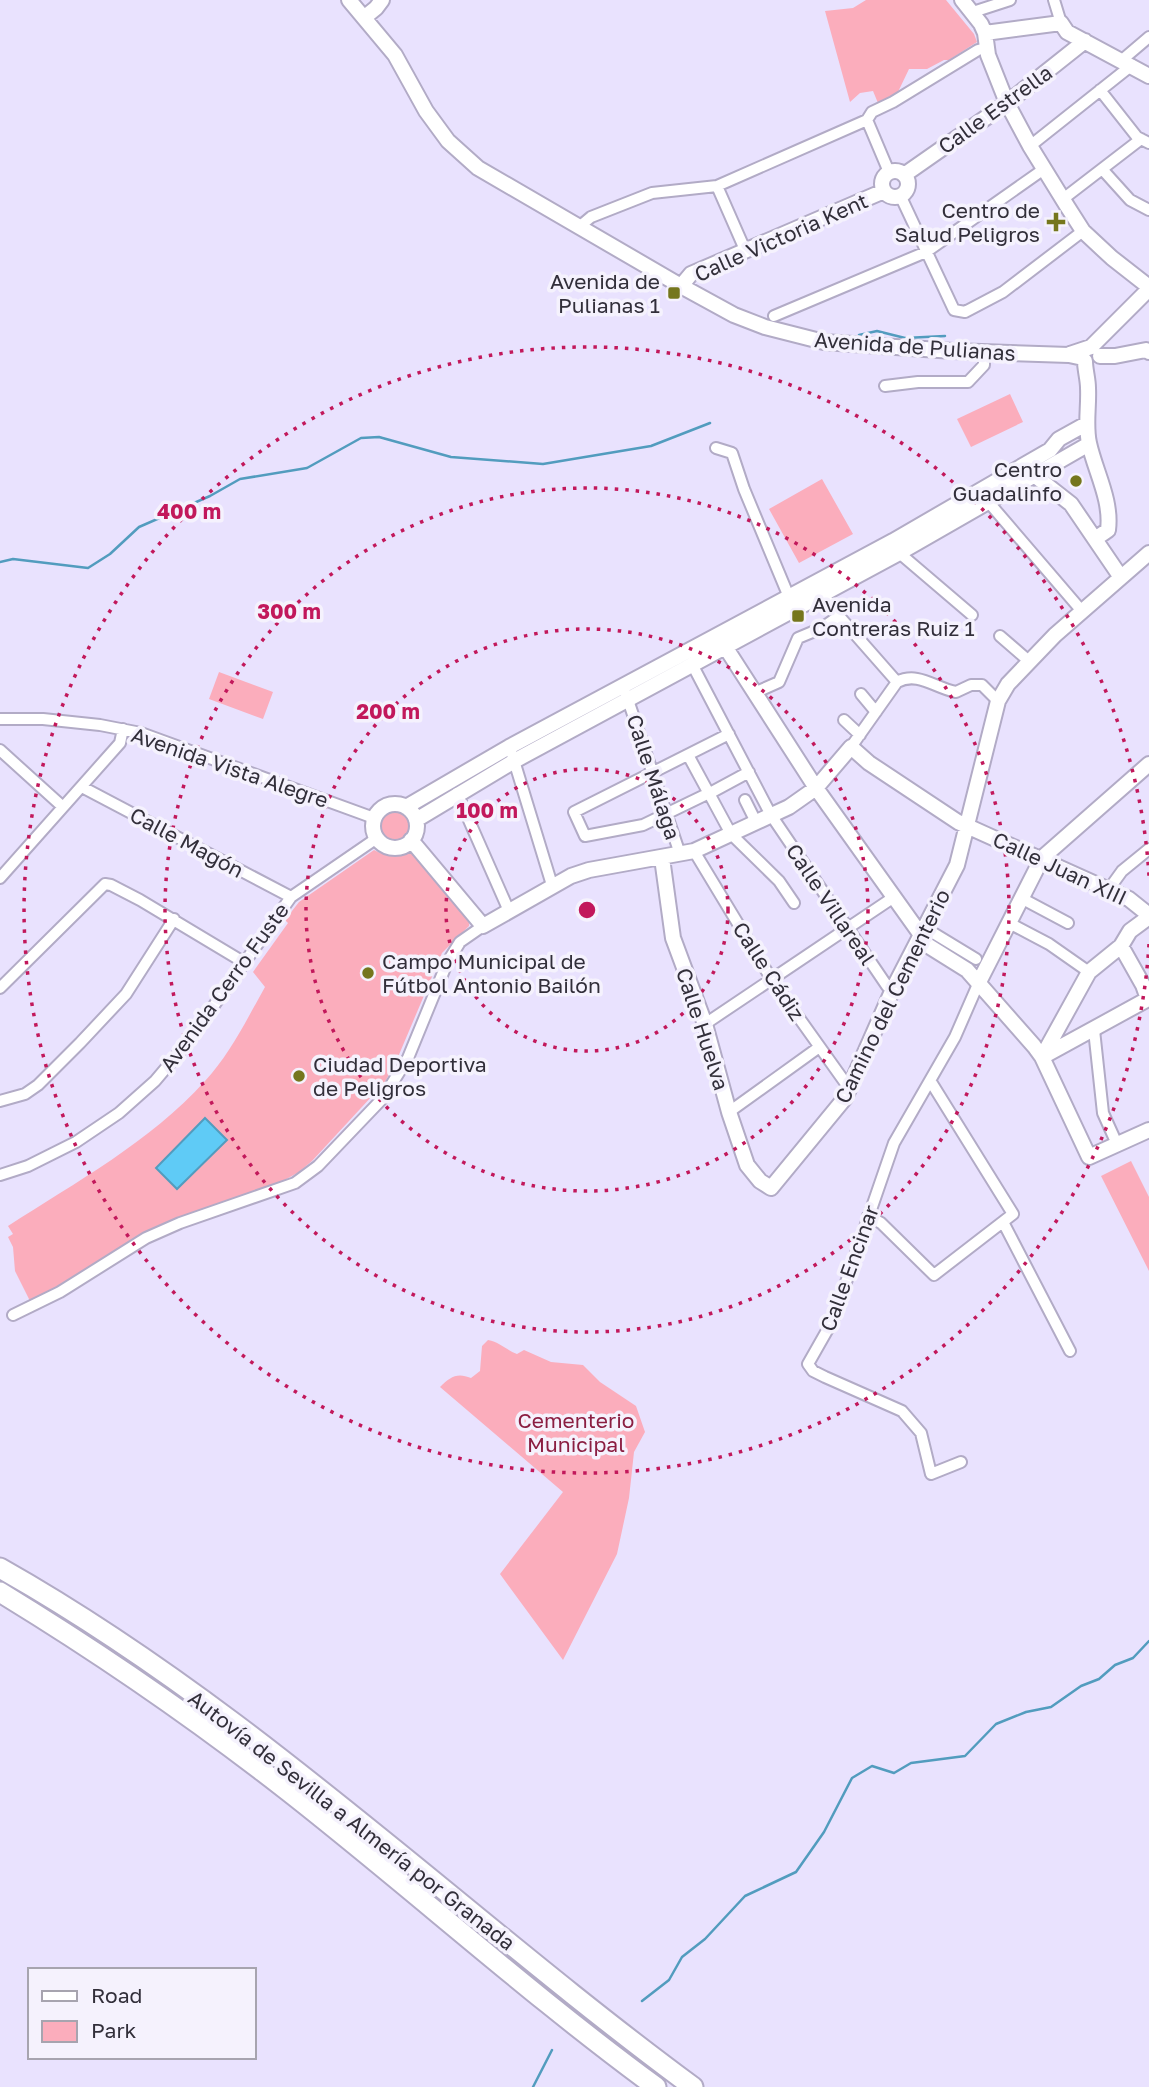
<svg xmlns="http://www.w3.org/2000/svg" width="1149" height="2087" viewBox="0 0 1149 2087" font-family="'Golos Text',sans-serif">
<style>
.green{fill:#fbadbc}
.water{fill:#5fcbf6;stroke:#529cbe;stroke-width:2}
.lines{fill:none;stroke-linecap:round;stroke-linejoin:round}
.stream{stroke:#529cbe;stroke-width:2.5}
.street-casing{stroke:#b2abc6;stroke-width:14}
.secondary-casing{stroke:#b2abc6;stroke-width:18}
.highway-casing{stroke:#b2abc6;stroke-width:23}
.street{stroke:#fff;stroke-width:10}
.secondary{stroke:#fff;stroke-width:14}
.highway{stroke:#fff;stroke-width:19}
.ring{fill:none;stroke:#c2185b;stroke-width:3.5;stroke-dasharray:3.5 7}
.poi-dot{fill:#75761d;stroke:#f5f2fd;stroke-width:2.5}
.labels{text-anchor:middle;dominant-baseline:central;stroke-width:7;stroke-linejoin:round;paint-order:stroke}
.street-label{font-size:21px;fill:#322f3a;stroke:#f5f2fd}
.poi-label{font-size:21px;fill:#322f3a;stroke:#f5f2fd;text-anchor:end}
.park-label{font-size:21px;fill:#8b1e42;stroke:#f5f2fd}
.centre{fill:#c2185b;stroke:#f5f2fd;stroke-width:3.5}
.ring-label{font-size:21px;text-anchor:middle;font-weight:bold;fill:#c2185b;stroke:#f5f2fd;stroke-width:7;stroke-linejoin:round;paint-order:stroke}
</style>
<rect width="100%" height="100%" fill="#e9e2fe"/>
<path class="green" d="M866 0H946L974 34 977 42 949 60H944L927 69H909L898 92 878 103 873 91 860 93 850 102 825 11 853 8Z
M1010 394 1023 422 971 447 957 419Z
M822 479 853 534 799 563 769 509Z
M219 672 273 692 263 719 209 699Z
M380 825a15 15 0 1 1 30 0a15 15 0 1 1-30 0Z
M374 850C389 858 399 858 414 851L470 917 469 926 442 953 398 1057 385 1082 312 1161 299 1172 281 1182 167 1222 31 1303 15 1271 13 1247 8 1237 13 1234 8 1226C76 1182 150 1142 205 1081 230 1054 247 1019 265 987L253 972 288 923 285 920 299 902Z
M1131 1161 1149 1197V1271L1101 1176Z
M488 1340C500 1342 506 1350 517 1354L524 1350 551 1362 583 1365 600 1382 636 1406 645 1432 634 1452 629 1498 617 1554 563 1660 500 1574 563 1492 440 1387C450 1377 457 1372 471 1378L480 1371 482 1346Z"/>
<path class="water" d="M205 1118 227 1140 177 1189 156 1168Z"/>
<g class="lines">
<path class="stream" d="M859 335 877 331 905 338 945 336
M0 562 13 559 88 568 110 554 139 527 210 496 240 479 307 468 361 438 379 437 451 457 543 464 651 446 710 423
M642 2001 669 1980 682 1957 705 1939 745 1896 796 1872 824 1832 852 1778 872 1766 894 1773 911 1763 965 1756 996 1724 1026 1712 1051 1707 1081 1686 1099 1679 1115 1665 1133 1658 1149 1641
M533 2087 552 2050"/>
<defs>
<path id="street" d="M1054 0 1061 23
M973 12 1010 0
M1122 60 1149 37
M1100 90 1137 137 1149 143
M867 120 889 172
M1030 146 1132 65
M1102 169 1130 200 1149 210
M717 186 746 252
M900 195 954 310 965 312 1003 292 1083 231
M1063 199 1141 139
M579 227 591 217 652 193 717 186 867 120 872 112 893 102 978 50 986 48
M774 316 926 252 1044 169
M885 386 918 382H968L984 365V352
M716 448 732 453 744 489 789 597
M985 498 1081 610
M896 546 904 557 972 615
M819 589 839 616 897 682
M1000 636 1030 662
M693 666 771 815 887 986 893 989
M754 693 779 682 798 638 822 628 839 616
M626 694 680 854
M861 694 876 712
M0 719H43L100 725 141 733 374 818
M844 720 860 735
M851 747 897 682C918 671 935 688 956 692L971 685H982L998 701
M0 750 63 807
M512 754 552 885
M688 755 707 790
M82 787 291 897
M712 792 749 772
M457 793 509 911
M705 795 643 825 585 836 574 812 729 734
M711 797 731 834 779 881 794 903
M745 800 756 822
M694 851 772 980 849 1088
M0 878 120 743 123 729
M1109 889 1122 871 1149 849
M1021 898 1068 923
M1009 923 1049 944 1089 972
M925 928 976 959
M0 988 105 884 111 885 140 900 245 963
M705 1024 894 897
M1094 1030 1103 1113 1117 1144
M0 1101 25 1094 38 1085 80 1043 126 994 174 919
M729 1112 818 1048
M0 1175 28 1166 76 1142 119 1113 155 1081 188 1042 291 897 377 838
M868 1216 881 1223 934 1275 1013 1214 931 1082
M1003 1222 1070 1351
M13 1315 60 1292 146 1238 180 1223 295 1183 318 1166 383 1098 408 1058 447 963 460 942 483 926
M961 1462 931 1474 921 1433 902 1411 825 1377 813 1371 808 1364 833 1320 894 1143 955 1037 979 982"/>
<path id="secondary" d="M349 0 395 55 426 111 448 141 478 168 681 286 734 315 765 327 824 342 953 351 1069 355 1083 358
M962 0 981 24 985 33 988 55 1007 103 1030 146 1067 206 1083 231 1112 258 1149 287
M365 17 376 8 382 0
M985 33 1061 23 1067 32 1149 76
M882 184a13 13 0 1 1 26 0a13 13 0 1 1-26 0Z
M904 175 1007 103 1085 41
M681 286 691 274 884 191
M1070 354 1091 347 1149 289
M1100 356H1115L1146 350 1149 352
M1085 361C1085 370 1088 379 1088 388 1089 407 1085 425 1089 443 1095 471 1112 500 1108 530L1095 539
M1034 475 1071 504 1120 576
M726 648 816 788 921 935
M373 826a22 22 0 1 1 44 0a22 22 0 1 1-44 0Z
M406 807 509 747 893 541 1050 450 1059 439 1086 424
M416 820 516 760 901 552 1089 444
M411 840 483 926 571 876 589 870 694 851 789 807 816 788 851 747 869 763 958 822 1129 899 1149 915
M662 858 673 938 705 1024 729 1112 747 1165 760 1181 771 1188 845 1098 893 989 957 865 998 701 1008 684 1055 635 1149 553
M919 940 967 970 1034 1046 1042 1057 1089 1157 1149 1130
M1121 946 1143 985 1148 999
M979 982 1042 858 1149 764
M1042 1057 1089 972 1121 946 1130 931 1149 917
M1042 1057 1148 999"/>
<path id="highway" d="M0 1568C252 1710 461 1916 693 2087
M0 1592C100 1653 196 1719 288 1791 412 1888 529 1994 656 2087"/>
</defs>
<use href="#street" class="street-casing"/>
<use href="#secondary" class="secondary-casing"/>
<use href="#highway" class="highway-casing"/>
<use href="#street" class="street"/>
<use href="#secondary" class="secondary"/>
<use href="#highway" class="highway"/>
</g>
<g class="ring">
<circle cx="587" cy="910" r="141"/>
<circle cx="587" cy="910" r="281"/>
<circle cx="587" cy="910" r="422"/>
<path d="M1149 944A563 563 0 1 1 1149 876"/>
</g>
<g class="poi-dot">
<path d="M1052.5 211.5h7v7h7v7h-7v7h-7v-7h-7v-7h7z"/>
<rect x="667" y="286" width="14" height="14" rx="3.5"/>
<circle cx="1076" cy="481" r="7"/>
<rect x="791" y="609" width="14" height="14" rx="3.5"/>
<circle cx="368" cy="973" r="7"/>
<circle cx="299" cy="1076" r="7"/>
</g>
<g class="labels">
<g class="street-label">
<text transform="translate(995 109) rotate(-36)">Calle Estrella</text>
<text transform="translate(781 237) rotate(-24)">Calle Victoria Kent</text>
<text transform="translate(915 346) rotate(4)">Avenida de Pulianas</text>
<text transform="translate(230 767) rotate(19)">Avenida Vista Alegre</text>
<text transform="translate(654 777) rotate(72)">Calle Málaga</text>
<text transform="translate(187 842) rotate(28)">Calle Magón</text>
<text transform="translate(1060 868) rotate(25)">Calle Juan XIII</text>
<text transform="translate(831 904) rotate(56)">Calle Villareal</text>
<text transform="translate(769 971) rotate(57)">Calle Cádiz</text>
<text transform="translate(224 987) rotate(-54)">Avenida Cerro Fuste</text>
<text transform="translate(892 996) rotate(-64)">Camino del Cementerio</text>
<text transform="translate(703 1029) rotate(72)">Calle Huelva</text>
<text transform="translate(849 1268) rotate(-70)">Calle Encinar</text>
<text transform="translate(352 1820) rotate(38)">Autovía de Sevilla a Almería por Granada</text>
</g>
<g class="poi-label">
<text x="1040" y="210">Centro de<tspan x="1040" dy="24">Salud Peligros</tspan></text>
<text x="660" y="281">Avenida de<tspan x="660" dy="24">Pulianas 1</tspan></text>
<text x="1062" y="469">Centro<tspan x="1062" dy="24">Guadalinfo</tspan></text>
<text x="812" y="604" text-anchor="start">Avenida<tspan x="812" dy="24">Contreras Ruiz 1</tspan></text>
<text x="382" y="961" text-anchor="start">Campo Municipal de<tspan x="382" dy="24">Fútbol Antonio Bailón</tspan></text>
<text x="313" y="1064" text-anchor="start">Ciudad Deportiva<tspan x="313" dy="24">de Peligros</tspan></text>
</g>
<g class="park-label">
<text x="576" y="1420">Cementerio<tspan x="576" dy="24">Municipal</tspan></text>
</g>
</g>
<circle cx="587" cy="910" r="10" class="centre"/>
<g class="ring-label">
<text x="189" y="519">400 m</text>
<text x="289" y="619">300 m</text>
<text x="388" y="719">200 m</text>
<text x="487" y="818">100 m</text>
</g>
<rect x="28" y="1968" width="228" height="91" fill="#f5f2fd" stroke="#a7a4af" stroke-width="2"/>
<rect x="42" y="1991" width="35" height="10" fill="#ffffff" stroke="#a7a4af" stroke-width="2"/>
<text x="91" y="2003" font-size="21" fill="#322f3a">Road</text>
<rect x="42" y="2021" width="35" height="21" fill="#fbadbc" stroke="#a7a4af" stroke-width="2"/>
<text x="91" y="2038" font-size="21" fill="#322f3a">Park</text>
</svg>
